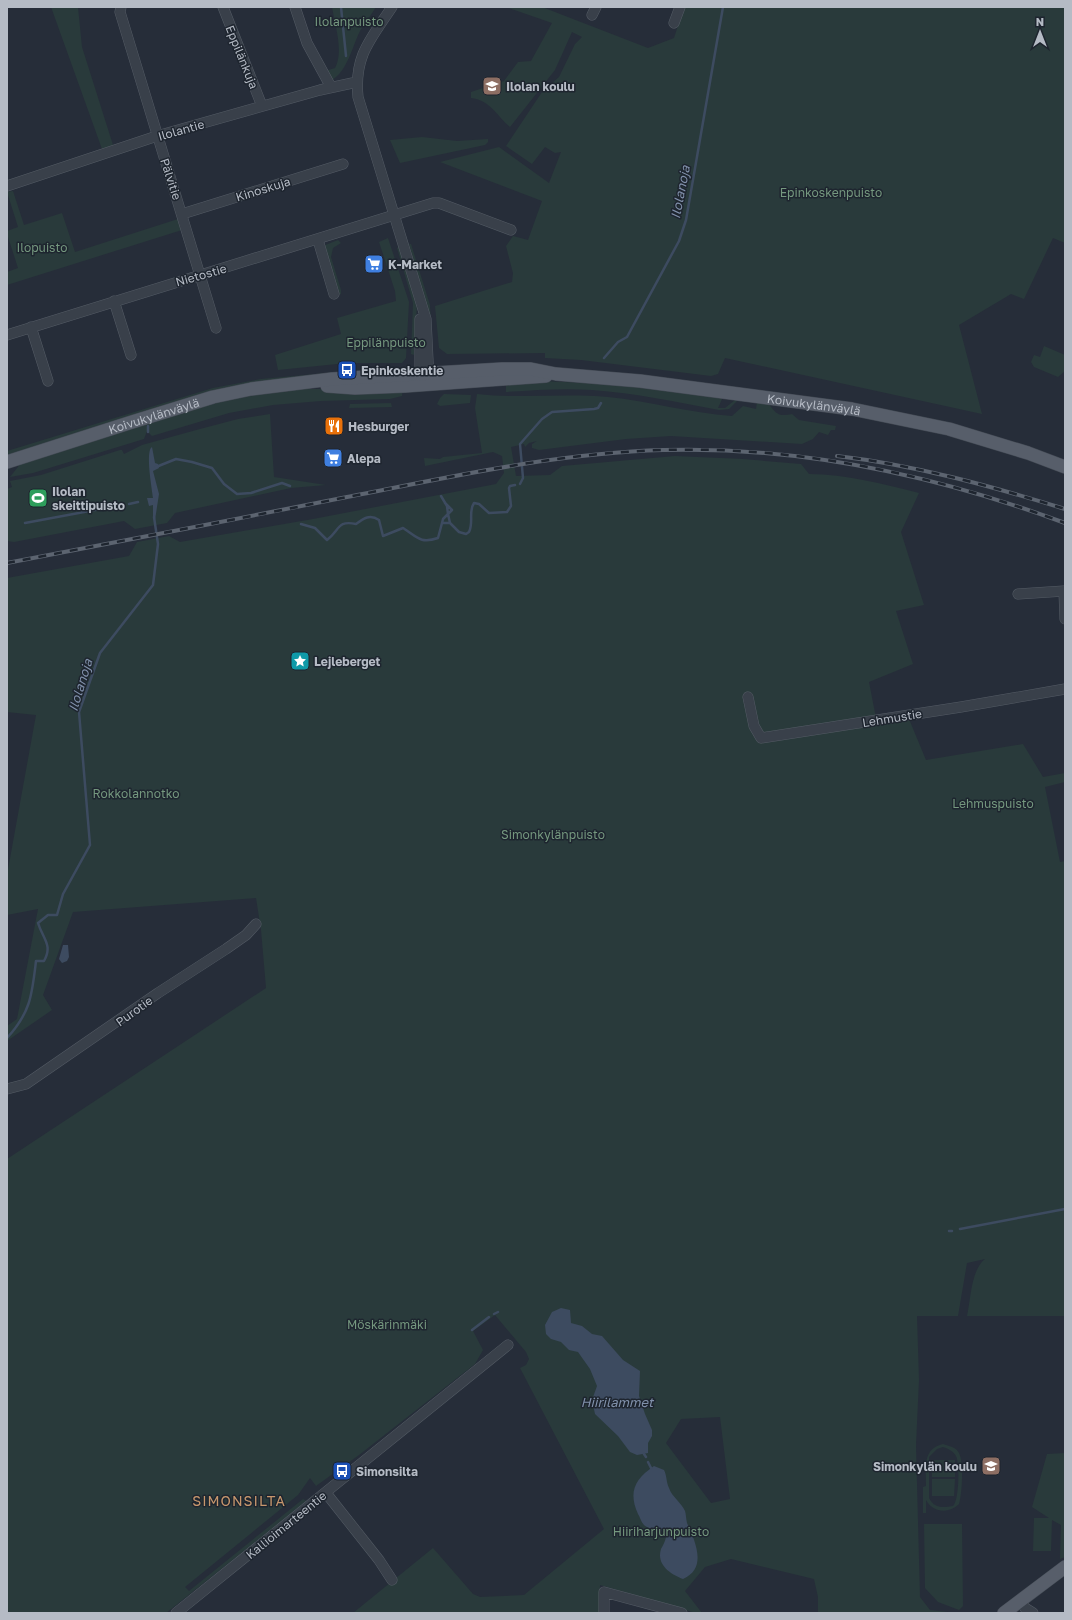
<svg xmlns="http://www.w3.org/2000/svg" width="1072" height="1620" viewBox="0 0 1072 1620" font-family="'Golos Text',sans-serif">
<style>
.green{fill:#293a3b;fill-rule:evenodd}
.water{fill:#3d4b60}
.lines{fill:none;stroke-linecap:round;stroke-linejoin:round}
.stream{stroke:#3d4b60;stroke-width:2.5}
.minor-casing{stroke:#545b65;stroke-width:11}
.major-casing{stroke:#424953;stroke-width:14}
.minor{stroke:#39404a;stroke-width:10}
.major{stroke:#575e6a;stroke-width:13}
.rail-casing{stroke:#5c6470;stroke-width:4}
.rail{stroke:#1e252f;stroke-width:2.5;stroke-dasharray:8;stroke-linecap:butt}
.labels{text-anchor:middle;dominant-baseline:central;stroke-width:3;stroke-linejoin:round;paint-order:stroke}
.park-label{font-size:12px;fill:#75987f;stroke:#1e252f}
.street-label{font-size:12px;fill:#b5bbc5;stroke:#1e252f}
.poi-label{font-size:12px;font-weight:bold;fill:#b5bbc5;stroke:#1e252f;text-anchor:start}
.water-label{font-size:13px;font-style:italic;fill:#8090aa;stroke:#1e252f}
.quarter-label{font-size:14px;letter-spacing:1px;fill:#c7976d;stroke:#1e252f}
</style>
<rect width="100%" height="100%" fill="#262d39"/>
<path class="green" d="M51 7H78L82 47 113 145 102 149Z
M332 7H376C371 15 365 23 360 31 352 47 348 70 332 80L325 71 335 68C344 52 335 25 332 7Z
M466 7H542L648 48 674 38 684 7H1065V243L1053 238 1024 299 1011 294 959 325 982 414 725 358 718 374 711 376 581 360 545 358V353L447 354 439 348 435 306 512 282 513 273 506 246 513 236 528 240 542 201 440 162 499 147 549 183 561 152 555 153 545 147 532 164 506 146 542 92 559 77 575 44 582 37 572 32 555 70 510 127C496 115 490 100 471 98V92L504 81 518 62 531 61 552 23 506 7Z
M422 137 457 141 488 139V142L485 145 400 163 390 140Z
M13 191 24 225 62 213 75 252 178 219 182 230 7 285V272L18 268 7 234V231L18 227 7 192Z
M388 238 409 302 406 358 402 363H347L278 370 275 355 341 334 337 318 396 301 395 291 379 242Z
M338 240 341 243 333 248 331 257 341 290V294L338 295 323 246Z
M409 244H411L430 305 432 348 419 280Z
M399 247 417 304 414 355 411 354 413 303 397 248Z
M1044 346 1065 355V371L1058 377 1034 367 1031 362 1034 355 1040 357Z
M337 372 312 378 7 456V451L213 388 261 379Z
M540 381 614 384 723 397 718 408H725L735 400H738L729 409 719 410C677 402 635 393 592 390 564 388 535 390 506 392V385Z
M286 389H402V396L390 399 321 401 273 405 229 413 152 436 147 431 144 439 33 473 10 477 21 463 211 403Z
M444 394 471 395 470 403 440 406 437 404 440 398Z
M477 394C520 399 564 393 608 397 649 401 690 413 732 416L743 406 756 409 757 402 769 404C776 414 779 417 792 414L799 420 836 426 835 430H831L828 435 819 432 813 439 802 444 671 436 626 439 539 450 532 448V444L537 441 529 443 525 447 524 444 511 447 516 476 550 475 562 466 675 456 743 459 801 464 809 474C846 474 883 484 919 493L901 532 924 605 896 611 913 664 869 682 876 718 909 719 926 760 1023 744 1043 777 1065 773V782L1045 787 1060 862 1065 861V1316H967C971 1298 971 1270 985 1259L967 1263 958 1316H917L919 1380 916 1445 920 1597 930 1610 956 1613H818V1597L814 1579 731 1559 705 1567 685 1591 702 1613H696L600 1585 599 1613H353L433 1548 473 1594 480 1597 524 1595 604 1529 520 1368 526 1365 529 1359 526 1352 495 1315 473 1331 483 1350 475 1364 359 1455 316 1486 310 1478 298 1495 185 1587 189 1591 303 1499 307 1501 166 1613H7V1159L266 988 261 930 256 898 73 912 43 995 52 1010 7 1041V1026L17 1019 38 909 7 915V875L36 715 7 712V578L129 556 137 542 169 536 180 542 313 519 496 484 504 473 502 456 493 452 425 466 424 458 440 459 443 457 482 453 475 408ZM720 1417 730 1499 711 1503 666 1443 681 1419Z
M391 403 392 407 349 408 350 404Z
M270 414 274 477 326 485 291 488 175 513 167 523 135 529 124 521 14 542 7 541V489L12 487 10 481 41 475 120 450H122L124 454 142 445 200 429 238 419Z
M943 1444C949 1446 956 1447 959 1453 964 1462 962 1494 959 1504 949 1514 933 1513 926 1500V1513H923V1487L926 1486C926 1468 922 1449 943 1444ZM943 1447C949 1449 953 1451 956 1456 960 1463 959 1501 953 1506 942 1508 934 1508 929 1498V1457L937 1449Z
M1065 1453V1557L1060 1559 1061 1525 1052 1520 1051 1551H1033L1034 1518H1049L1032 1507 1047 1454Z
M932 1460H955V1477H932Z
M932 1479H955L954 1496H932Z
M924 1524H962L963 1606 959 1610 938 1602 925 1588Z"/>
<path class="water" d="M152 447 155 463 158 464 159 468 153 471 159 494 155 520 153 516V505L149 506 147 498H153C152 489 145 451 152 447Z
M63 945H68L69 957 67 961 62 963 59 959Z
M561 1308 570 1310 571 1323 582 1326 592 1334 602 1336 623 1360 640 1371 639 1396 645 1414 652 1430V1436L648 1443V1453L637 1455 630 1452 618 1436 595 1414 592 1400 597 1386 590 1369 578 1352 569 1350 561 1342 551 1339 546 1334 545 1325 552 1312Z
M654 1466 664 1470C667 1476 666 1482 669 1488 672 1497 681 1502 685 1511 686 1514 686 1519 687 1523 695 1541 708 1568 683 1579 671 1574 656 1565 661 1549 663 1545 665 1542 666 1537 662 1526 652 1532 644 1525 641 1522 640 1517 638 1514 628 1492 635 1479 654 1466Z"/>
<g class="lines">
<path class="stream" d="M341 7 346 56
M604 358 618 342 627 337 679 241 686 220 723 7
M148 426V432
M156 467 176 459 192 462 212 468 224 484 237 494 251 493 282 483 290 486
M520 484 523 478 520 444 542 419 552 412 594 409 598 408 601 403
M441 496 447 506 448 514 443 519 442 523
M445 503 452 510 448 514 450 523
M129 504 138 502
M25 523 111 507
M301 524 315 528 327 540C340 530 337 520 356 524 364 518 370 514 379 520L383 536 403 528C417 537 420 544 438 538L442 523H450L459 532 466 534 469 532C474 522 468 512 474 503L479 504 489 513 507 512 511 506 509 488 510 486 515 485
M7 1038C31 1012 32 994 36 961H44C53 945 43 939 38 923L48 915H57L63 894 90 845 79 712 100 653 153 585 158 544 154 517
M960 1229 1065 1209
M949 1231H952
M494 1314 498 1312
M472 1330 489 1317
M644 1454 646 1457
M648 1462 651 1468"/>
<defs>
<path id="minor" d="M121 7 120 12 216 328
M223 7 262 106
M295 7 307 43 331 87
M392 7C370 40 354 56 358 97L426 319 429 381
M592 15 596 7
M674 23 680 7
M7 186 157 136 320 90 357 82
M182 214 343 164
M318 240 334 294
M114 301 131 355
M31 327 48 381
M7 335 433 203H439L511 230
M420 381V319
M1018 594 1064 591 1065 619
M748 697 754 726 761 738 961 707 1065 689
M7 1089 26 1084 158 993 226 949 246 935 256 924
M326 1493 379 1560 392 1580
M1020 1600 1025 1608 1033 1613
M176 1613 508 1345
M604 1613V1592L682 1613"/>
<g id="major">
<path d="M327 386 355 388 405 386 546 376"/>
<path id="s1" d="M7 462 132 422 213 397 251 389 332 379 502 369H531L556 374 640 381 852 409 949 429 1028 453 1065 467"/>
<path d="M1004 1613 1065 1567"/>
</g>
</defs>
<use href="#minor" class="minor-casing"/>
<use href="#major" class="major-casing"/>
<use href="#minor" class="minor"/>
<use href="#major" class="major"/>
<defs>
<path id="rail" d="M837 456C915 465 991 486 1065 509
M7 563C120 541 234 520 347 497 451 477 556 453 663 450 802 446 935 475 1065 523"/>
</defs>
<use href="#rail" class="rail-casing"/>
<use href="#rail" class="rail"/>
</g>
<defs>
<symbol id="school-square" viewBox="-11 -11 22 22"><rect x="-9" y="-9" width="18" height="18" rx="4" fill="#8d6e63" stroke="#1e252f"/><path d="M0-5L7-2L0 1L-7-2ZM-4 1L0 2.5L4 1V4Q0 6-4 4Z" fill="#fff"/></symbol>
<symbol id="supermarket-square" viewBox="-11 -11 22 22"><rect x="-9" y="-9" width="18" height="18" rx="4" fill="#3f7fe0" stroke="#1e252f"/><path d="M-6-5.5h2.5l.6 2H6L4.5 2H-2.5L-4.4-4H-6ZM-1.5 3.2a1.3 1.3 0 1 0 .1 0ZM3 3.2a1.3 1.3 0 1 0 .1 0Z" fill="#fff"/></symbol>
<symbol id="bus-square" viewBox="-11 -11 22 22"><rect x="-9" y="-9" width="18" height="18" rx="4" fill="#1a4fb4" stroke="#1e252f"/><path d="M-5-6H5V4H4V6H2V4H-2V6H-4V4H-5ZM-3.5-4V0h7V-4ZM-3.5 1.2v1.5H-2V1.2ZM2 1.2v1.5H3.5V1.2Z" fill="#fff"/></symbol>
<symbol id="restaurant-square" viewBox="-11 -11 22 22"><rect x="-9" y="-9" width="18" height="18" rx="4" fill="#e8710a" stroke="#1e252f"/><path d="M-5-6h1v4h1v-4h1v4h1v-4h1v5L-1.5 .5V6h-2V.5L-5-1ZM5-6V6H3V1.5H1.5Q1.5-4 5-6Z" fill="#fff"/></symbol>
<symbol id="stadium-square" viewBox="-11 -11 22 22"><rect x="-9" y="-9" width="18" height="18" rx="4" fill="#2e9e5b" stroke="#1e252f"/><path d="M0-5a6.5 5 0 1 0 0 10a6.5 5 0 1 0 0-10ZM-3.5-1.8h7v3.6h-7Z" fill="#fff"/></symbol>
<symbol id="sight-square" viewBox="-11 -11 22 22"><rect x="-9" y="-9" width="18" height="18" rx="4" fill="#0f9aa8" stroke="#1e252f"/><path d="M0-6L1.8-2.2L6-1.7L2.9 1.2L3.7 5.4L0 3.3L-3.7 5.4L-2.9 1.2L-6-1.7L-1.8-2.2Z" fill="#fff"/></symbol>
</defs>
<g fill-rule="evenodd">
<use href="#school-square" x="481" y="75" width="22" height="22"/>
<use href="#supermarket-square" x="363" y="253" width="22" height="22"/>
<use href="#bus-square" x="336" y="359" width="22" height="22"/>
<use href="#restaurant-square" x="323" y="415" width="22" height="22"/>
<use href="#supermarket-square" x="322" y="447" width="22" height="22"/>
<use href="#stadium-square" x="27" y="487" width="22" height="22"/>
<use href="#sight-square" x="289" y="650" width="22" height="22"/>
<use href="#school-square" x="980" y="1455" width="22" height="22"/>
<use href="#bus-square" x="331" y="1460" width="22" height="22"/>
</g>
<g class="labels">
<g class="park-label">
<text x="349" y="21">Ilolanpuisto</text>
<text x="831" y="192">Epinkoskenpuisto</text>
<text x="42" y="247">Ilopuisto</text>
<text x="386" y="342">Eppilänpuisto</text>
<text x="136" y="793">Rokkolannotko</text>
<text x="993" y="803">Lehmuspuisto</text>
<text x="553" y="834">Simonkylänpuisto</text>
<text x="387" y="1324">Möskärinmäki</text>
<text x="661" y="1531">Hiiriharjunpuisto</text>
</g>
<g class="street-label">
<text transform="translate(242 57) rotate(68)">Eppilänkuja</text>
<text transform="translate(181 130) rotate(-16)">Ilolantie</text>
<text transform="translate(171 179) rotate(72)">Pälvitie</text>
<text transform="translate(263 189) rotate(-17)">Kinoskuja</text>
<text transform="translate(201 275) rotate(-16)">Nietostie</text>
<text stroke="none"><textPath href="#s1" startOffset="821">Koivukylänväylä</textPath></text>
<text stroke="none"><textPath href="#s1" startOffset="154">Koivukylänväylä</textPath></text>
<text transform="translate(892 718) rotate(-9)">Lehmustie</text>
<text transform="translate(134 1011) rotate(-36)">Purotie</text>
<text transform="translate(286 1525) rotate(-39)">Kallioimarteentie</text>
</g>
<g class="poi-label">
<text x="506" y="86">Ilolan koulu</text>
<text x="388" y="264">K-Market</text>
<text x="361" y="370">Epinkoskentie</text>
<text x="348" y="426">Hesburger</text>
<text x="347" y="458">Alepa</text>
<text x="52" y="491">Ilolan<tspan x="52" dy="14">skeittipuisto</tspan></text>
<text x="314" y="661">Lejleberget</text>
<text x="977" y="1466" text-anchor="end">Simonkylän koulu</text>
<text x="356" y="1471">Simonsilta</text>
</g>
<g class="water-label">
<text transform="translate(680 192) rotate(-79)">Ilolanoja</text>
<text transform="translate(80 685) rotate(-73)">Ilolanoja</text>
<text x="617" y="1402">Hiirilammet</text>
</g>
<g class="quarter-label">
<text x="239" y="1500">SIMONSILTA</text>
</g>
</g>
<rect width="1072" height="1620" fill="none" stroke="#b5bbc5" stroke-width="16"/>
<g transform="translate(1040 32)" stroke="#1e252f" stroke-width="3" paint-order="stroke">
<path d="M0-3L7 15L0 10L-7 15Z" fill="#b5bbc5"/>
<text y="-6" font-size="11" font-weight="bold" text-anchor="middle" fill="#b5bbc5">N</text>
</g>
</svg>
